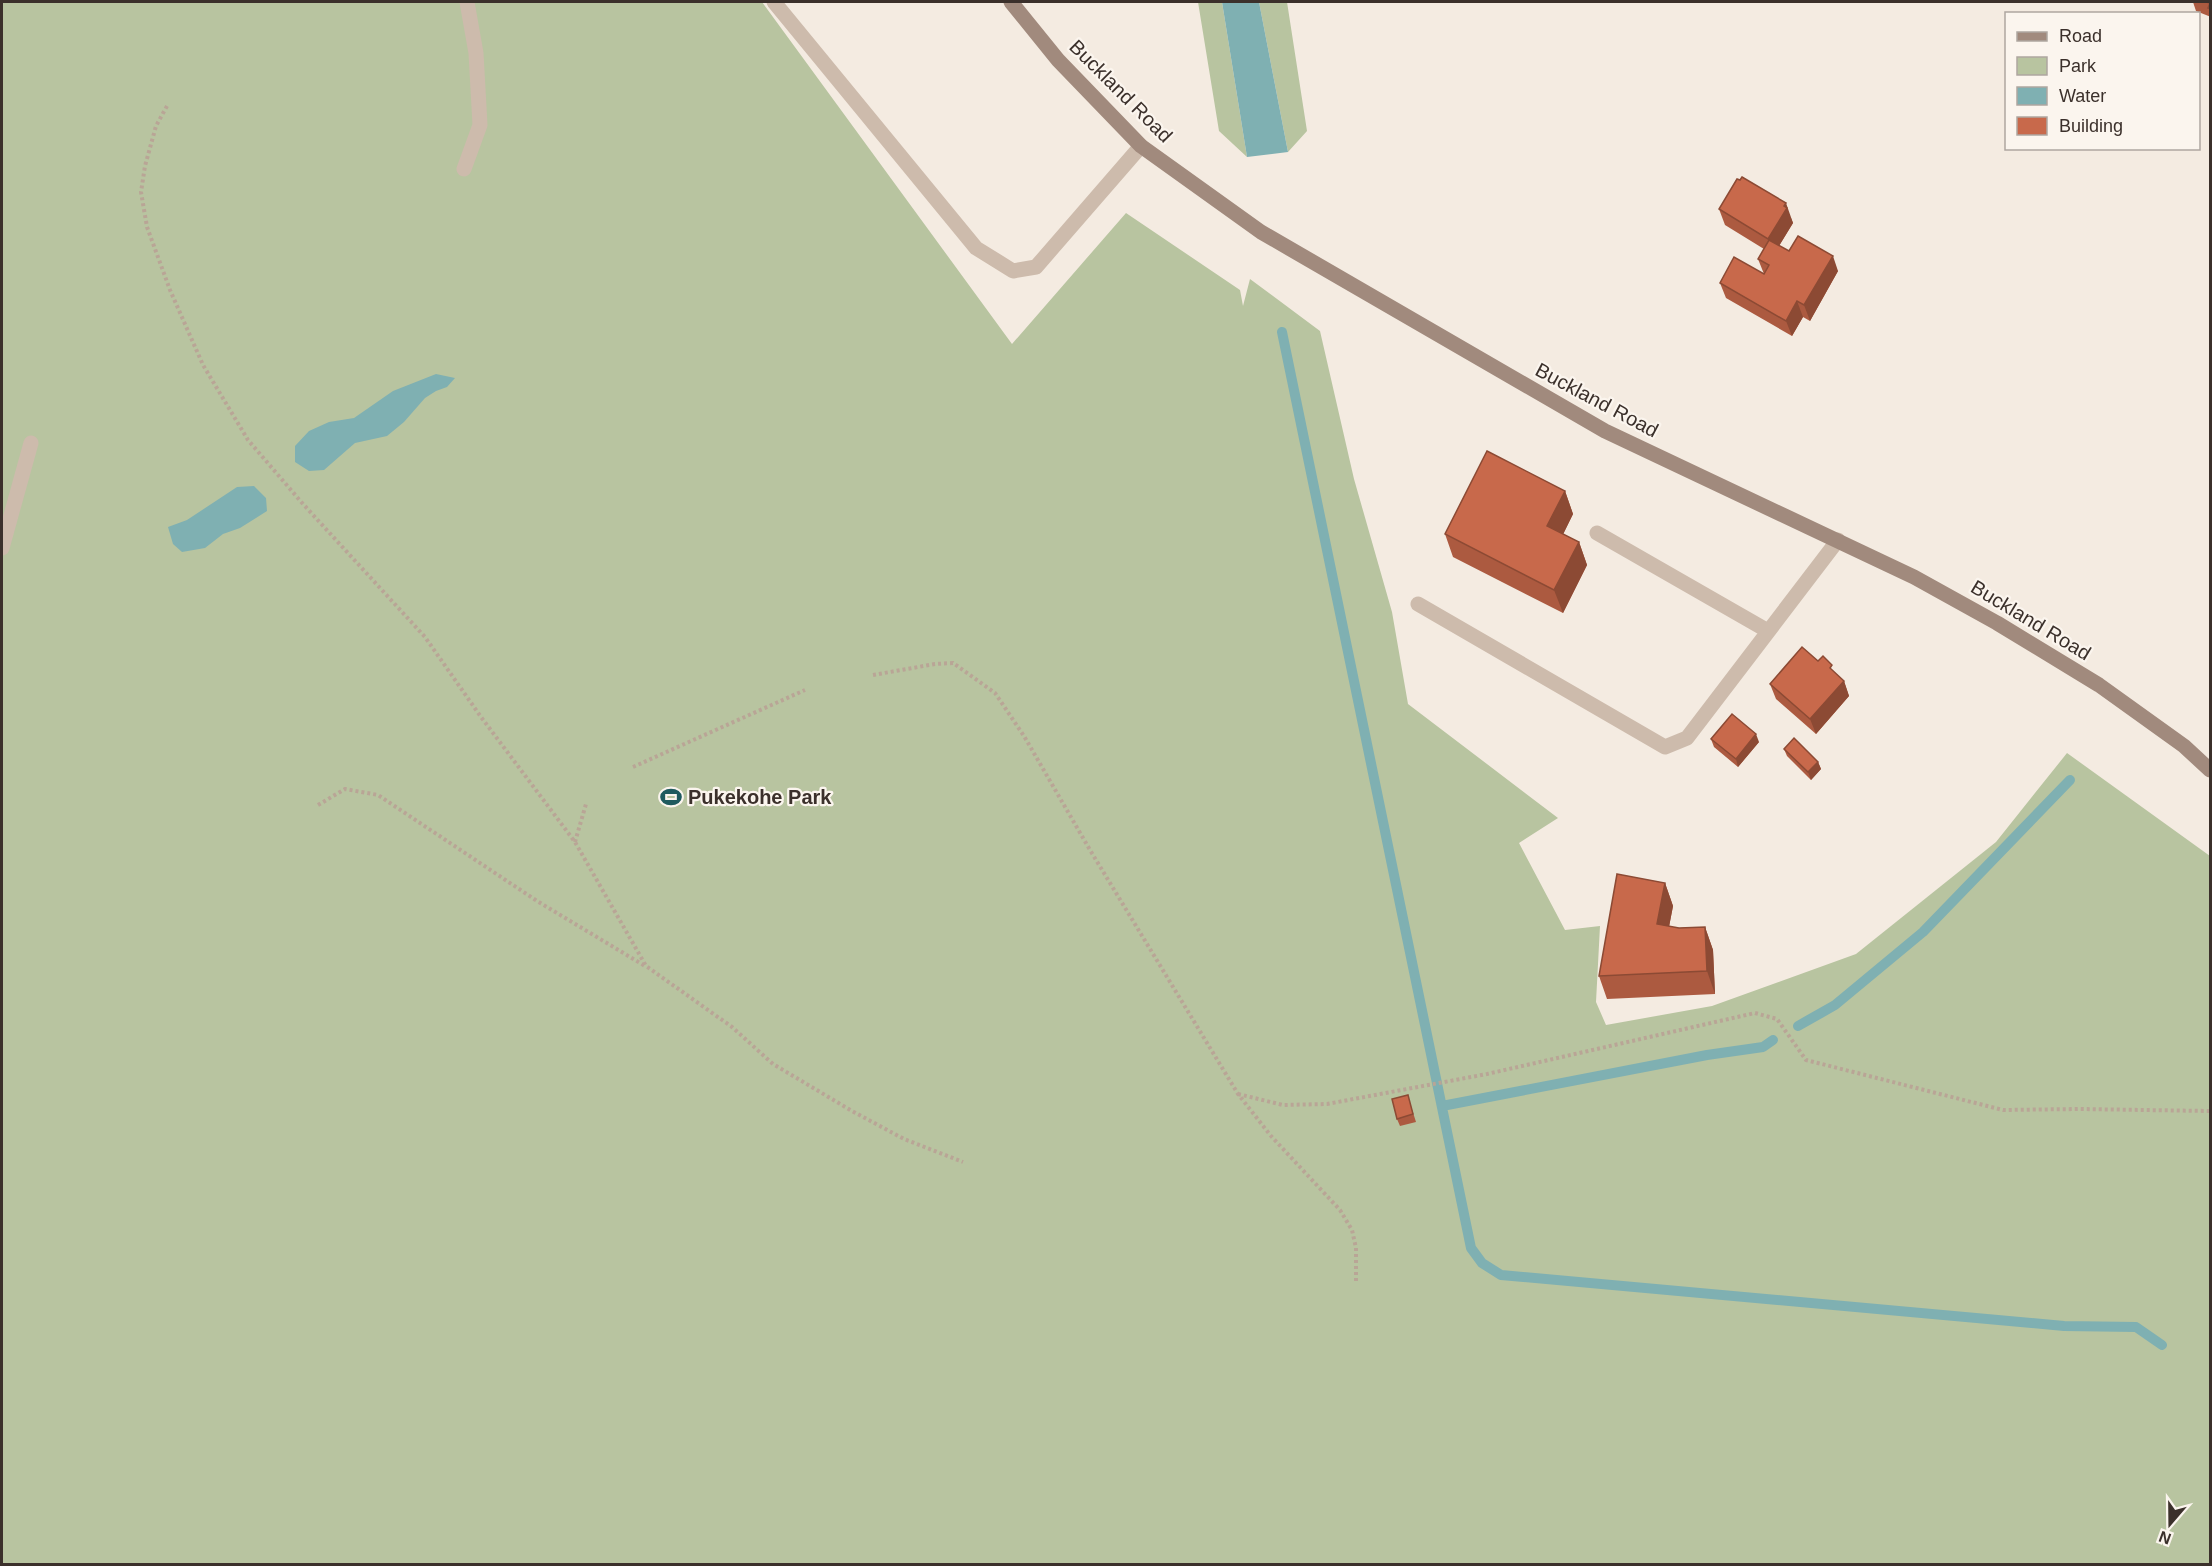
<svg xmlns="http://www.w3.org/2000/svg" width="2212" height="1566" viewBox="0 0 2212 1566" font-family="Arial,sans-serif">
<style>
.green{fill:#b8c4a0}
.water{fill:#7fb0b2}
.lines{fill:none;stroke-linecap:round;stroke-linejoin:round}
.stream{stroke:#7fb0b2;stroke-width:10}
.path{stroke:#b9a596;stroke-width:4;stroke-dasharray:3 3;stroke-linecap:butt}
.service{stroke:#cdbbac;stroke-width:15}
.secondary{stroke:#a18a7d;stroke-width:15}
.wall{fill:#ac5a40}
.shaded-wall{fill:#8c4a34}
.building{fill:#c8694b;stroke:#8c4a34;stroke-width:1.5}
.labels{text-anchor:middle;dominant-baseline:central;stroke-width:4.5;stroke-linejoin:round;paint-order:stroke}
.street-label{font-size:20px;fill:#3b302b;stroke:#fbf5ee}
.poi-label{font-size:20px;font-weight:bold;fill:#3b302b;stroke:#fbf5ee;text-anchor:start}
</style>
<rect width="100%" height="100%" fill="#f4ebe1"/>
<path class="green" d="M2 2H762L1012 344 1126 213 1240 290 1243 306 1250 279 1320 331 1354 479 1392 612 1408 704 1558 818 1519 843 1565 930 1600 926 1596 1002 1606 1025 1712 1006 1856 954 1996 842 2067 753 2210 856V1564H2Z
M1198 2H1222L1247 157 1219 131Z
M1259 2H1287L1307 131 1288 152Z"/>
<path class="water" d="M1222 2H1259L1288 152 1247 157Z
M436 374 455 378 447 387 436 391 425 398 404 422 387 436 355 443 324 470 309 471 295 462V446L309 431 329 422 354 418 393 391Z
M254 486 266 498 267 511 240 528 223 534 205 548 182 552 173 544 168 527 187 520 237 487Z"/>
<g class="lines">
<path class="stream" d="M1282 332 1471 1248 1482 1263 1501 1275 2064 1326 2136 1327 2162 1345
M1798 1026 1835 1005 1923 932 2070 780
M1442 1106 1707 1055 1763 1047 1773 1040"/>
<path class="path" d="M167 106 156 126 145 166 141 192 147 227 170 290 203 365 248 440 303 504 425 637 481 717 575 842 646 966 732 1027 773 1064 852 1111 904 1139 963 1162
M873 675 935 664 953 663 995 693 1024 736 1090 850 1238 1094 1271 1136 1340 1210 1352 1230 1356 1248V1283
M633 767 805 690
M318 805 345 789 378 795 537 901 645 966
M575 842 586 804
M1238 1094 1283 1105 1327 1104 1487 1074 1755 1013 1777 1019 1806 1060 2003 1110 2079 1109 2210 1111"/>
<path class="service" d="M774 2 976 248 1013 271 1036 267 1141 146
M464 169 480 125 476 53 467 2
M1597 533 1768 631
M2 548 31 443
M1418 604 1665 747 1687 738 1838 540"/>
<path class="secondary" d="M1011 2 1058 60 1141 146 1261 232 1605 431 1914 577 1997 623 2099 685 2184 746 2210 770"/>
</g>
<path class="wall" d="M2193 2H2211V17L2196 11Z
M1719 209 1791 218 1793 223 1779 246 1789 251 1838 271 1810 321 1803 317 1792 336 1726 298 1720 283 1764 274 1758 259 1764 249 1725 225Z
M1565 491 1573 514 1563 534 1579 542 1587 565 1563 613 1453 557 1445 534Z
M1818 661 1835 673 1844 681 1849 696 1816 734 1776 699 1770 684Z
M1711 739 1759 742 1738 767 1714 747Z
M1784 749 1818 762 1821 769 1811 780 1787 756Z
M1665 883 1673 906 1669 927 1679 928 1705 927 1713 950 1715 994 1607 999 1599 976Z
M1410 1103 1416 1122 1400 1126 1397 1119Z"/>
<path class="shaded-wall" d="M1786 203 1793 223 1774 254 1768 239Z
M1833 256 1838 271 1810 321 1804 305Z
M1797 301 1803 317 1792 336 1786 321Z
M1565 491 1573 514 1556 549 1547 526Z
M1579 542 1587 565 1563 613 1554 590Z
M1844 681 1849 696 1816 734 1810 719Z
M1756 734 1759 742 1738 767 1736 759Z
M1818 762 1821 769 1811 780 1808 772Z
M1665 883 1673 906 1665 947 1657 924Z
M1705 927 1713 950 1715 994 1707 971Z"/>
<path class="building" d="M2206 2H2211V9L2208 8 2210 3Z
M1742 177 1786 203 1784 206 1787 208 1768 239 1719 209 1737 179 1740 180Z
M1798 236 1833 256 1804 305 1797 301 1786 321 1720 283 1734 257 1764 274 1769 265 1758 259 1769 240 1789 251Z
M1487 451 1565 491 1547 526 1579 542 1554 590 1445 534Z
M1802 647 1818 661 1823 656 1832 665 1830 668 1844 681 1810 719 1770 684Z
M1732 714 1756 734 1736 759 1711 739Z
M1794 738 1818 762 1808 772 1784 749Z
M1617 874 1665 883 1657 924 1679 928 1705 927 1707 971 1599 976Z
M1408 1095 1413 1114 1397 1119 1392 1099Z"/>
<defs>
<symbol id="stadium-bare" viewBox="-9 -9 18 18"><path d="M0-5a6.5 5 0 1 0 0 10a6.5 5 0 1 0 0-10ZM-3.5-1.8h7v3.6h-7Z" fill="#1f5a5e" stroke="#fbf5ee" stroke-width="2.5" paint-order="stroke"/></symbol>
</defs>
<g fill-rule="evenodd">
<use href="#stadium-bare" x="656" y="782" width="30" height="30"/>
</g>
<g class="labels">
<g class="street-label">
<text transform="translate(1121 91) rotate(45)">Buckland Road</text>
<text transform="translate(1597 400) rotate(28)">Buckland Road</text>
<text transform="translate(2031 620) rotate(31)">Buckland Road</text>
</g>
<g class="poi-label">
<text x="688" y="797">Pukekohe Park</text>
</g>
</g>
<rect width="2212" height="1566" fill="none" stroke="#3b302b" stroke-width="6"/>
<rect x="2005" y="12" width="195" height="138" fill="#fbf5ee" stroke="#aea6a0" stroke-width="1.5"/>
<rect x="2017" y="32" width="30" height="9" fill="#a18a7d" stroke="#aea6a0" stroke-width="1.5"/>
<text x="2059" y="42" font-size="18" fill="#3b302b">Road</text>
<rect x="2017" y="57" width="30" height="18" fill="#b8c4a0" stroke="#aea6a0" stroke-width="1.5"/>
<text x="2059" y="72" font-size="18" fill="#3b302b">Park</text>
<rect x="2017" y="87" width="30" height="18" fill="#7fb0b2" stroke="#aea6a0" stroke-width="1.5"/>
<text x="2059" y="102" font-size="18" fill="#3b302b">Water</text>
<rect x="2017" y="117" width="30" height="18" fill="#c8694b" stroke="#aea6a0" stroke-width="1.5"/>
<text x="2059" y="132" font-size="18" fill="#3b302b">Building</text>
<g transform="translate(2170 1524) rotate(200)" stroke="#fbf5ee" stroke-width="4.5" paint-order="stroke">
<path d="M0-4.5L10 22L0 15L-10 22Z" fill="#3b302b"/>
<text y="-9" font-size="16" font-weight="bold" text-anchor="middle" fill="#3b302b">N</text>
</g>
</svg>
